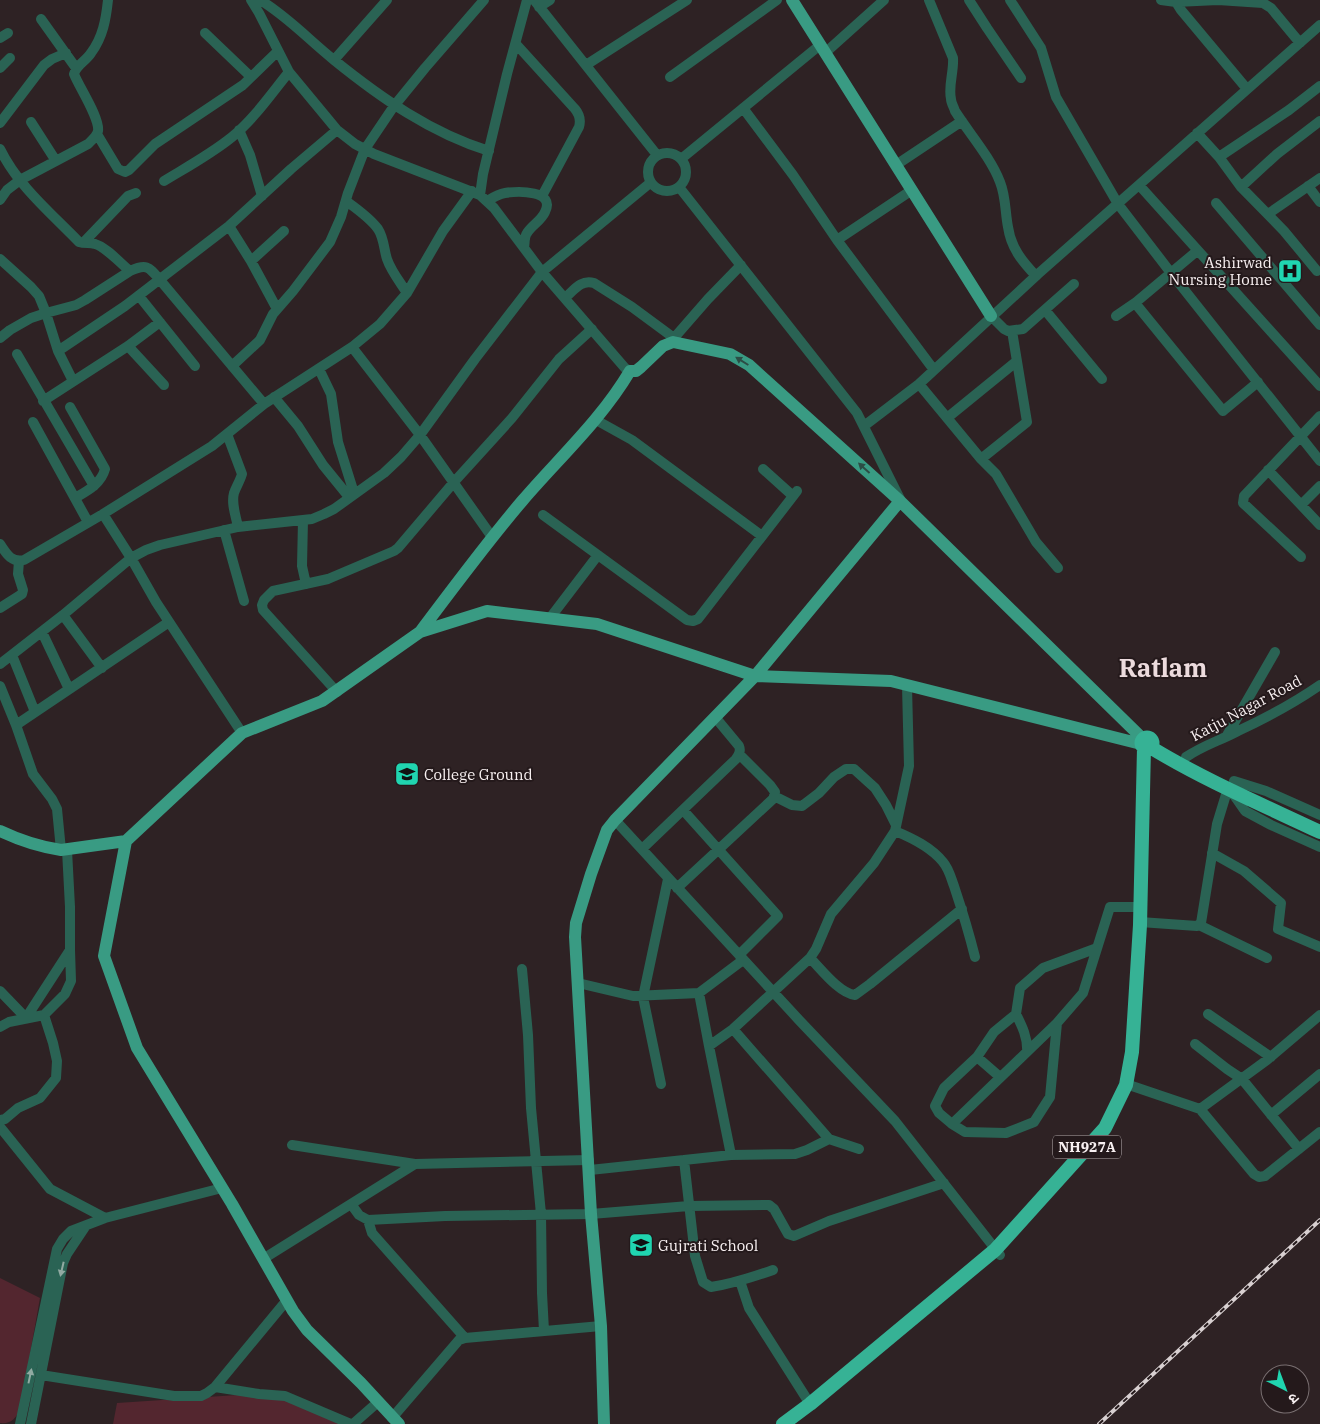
<svg xmlns="http://www.w3.org/2000/svg" width="1320" height="1424" viewBox="0 0 1320 1424" font-family="'IBM Plex Serif','Noto Sans Devanagari',serif">
<style>
.green{fill:#53262f}
.lines{fill:none;stroke-linecap:round;stroke-linejoin:round}
.minor{stroke:#2a6354;stroke-width:10}
.major{stroke:#399b83;stroke-width:12}
.highway{stroke:#36b295;stroke-width:14}
.rail-casing{stroke:#d8d0d1;stroke-width:4}
.rail{stroke:#24191b;stroke-width:2;stroke-dasharray:5.5;stroke-linecap:butt}
.oneway{fill:#2c4d45}
.oneway2{fill:#91aaa2}
.labels{text-anchor:middle;dominant-baseline:central;stroke-width:4;stroke-linejoin:round;paint-order:stroke}
.shield{fill:#24191b;stroke:#b8b0b1;stroke-width:1}
.shield-label{font-size:14px;font-weight:bold;fill:#f8f0f1}
.poi-label{font-size:15px;fill:#f8f0f1;stroke:#24191b;text-anchor:start}
.street-label{font-size:15px;fill:#f8f0f1;stroke:#24191b}
.town-label{font-size:25px;font-weight:bold;fill:#ecdbdd;stroke:#24191b}
</style>
<rect width="100%" height="100%" fill="#2e2224"/>
<path class="green" d="M0 1278 40 1298 20 1410C15 1419 11 1424 0 1423Z
M267 1393 351 1424H113L117 1403Z"/>
<g class="lines">
<path class="minor" d="M251 0 259 13 289 72 337 130 355 144 374 154 480 195 494 208 542 272 625 368 630 371
M260 0C287 16 309 40 334 60 381 98 431 133 489 151
M534 0 657 155
M929 0 953 58C954 72 948 86 951 99 951 103 954 107 955 111 969 133 991 158 1000 182 1006 197 1005 212 1008 227 1011 248 1022 261 1036 276
M969 0 987 28 1021 78
M1010 0 1041 48 1056 97 1118 204 1171 273 1320 461
M1161 0 1176 2 1218 0 1263 3 1271 8 1300 43
M1176 2 1181 10 1247 89
M539 7 550 0
M41 19 76 68
M205 33 251 77
M0 38 8 33
M516 44 575 109C580 115 581 120 579 127L542 196
M825 53 884 0
M334 60 387 0
M586 65 687 0
M0 68 10 58
M670 77 777 0
M743 108 793 175 837 240 934 370
M31 122 56 161
M0 123 44 65 52 59 66 53
M239 130 250 155 262 196
M1197 133 1219 157 1241 187 1284 231 1317 271
M97 134 118 169 125 172 129 170 155 144 243 85 278 51
M0 149C18 186 51 213 79 242 85 244 90 242 95 244 106 247 121 264 130 271
M648 172a19 19 0 1 1 38 0a19 19 0 1 1-38 0Z
M1219 157 1289 110 1320 86
M681 159 820 45
M896 165 962 121
M164 181C187 167 211 154 232 137 254 119 271 94 289 72
M1139 185 1320 386
M1308 186 1320 202
M679 187 857 413 900 499
M1241 187 1277 154 1320 121
M480 195 483 174 507 74 527 0
M0 200 7 190 20 180 88 144C92 140 97 136 98 131 100 118 79 87 74 74 76 65 86 61 91 53 103 37 106 19 108 0
M346 201C357 209 370 218 378 229 384 238 384 250 387 259 391 271 400 282 407 293
M487 201C492 198 499 194 505 193 518 191 556 190 545 212 541 221 532 225 527 233 524 237 525 243 524 248
M1216 203 1320 325
M1268 214 1320 178
M229 226 251 261 277 309
M837 240 912 190
M83 243 128 196 136 193
M0 259 31 287 39 296 46 313 58 351 73 381
M251 261 284 231
M139 296 195 366
M565 298C574 290 581 279 594 283L632 307 674 338
M1135 303 1223 411 1258 382
M1045 310 1102 379
M991 316 1004 329 1008 331 1023 329 1074 284
M1116 316 1135 303 1197 251
M0 338 10 330 31 318 46 313 76 305 85 300 130 271C147 263 149 267 160 280L264 404
M673 342 674 338 708 299 741 265
M128 346 164 385
M352 347 420 435 492 537
M58 351 125 306 229 226 291 169 337 130
M17 354 94 486
M232 366 260 340 273 314 293 291 330 242 341 217 348 193 365 149 394 106 425 68 484 0
M319 369 331 394 338 442 354 493
M919 384 981 459 996 474 1036 542 1058 568
M274 397 298 426 323 465 349 497
M43 401 128 346 160 322
M70 407 105 469C101 484 87 491 75 498
M947 418 1017 361
M596 420 632 440 762 536
M33 422 88 522
M864 426 919 384 1038 274 1320 25
M227 434 242 474C240 481 236 487 234 493 231 504 236 516 238 527
M981 459 1027 422 1012 331
M763 469 793 496
M1268 470 1320 525
M1301 505 1320 486
M103 514 131 558 156 602 242 733
M543 515 687 620 693 621 698 619 797 491
M303 520 302 566 306 584
M224 530 244 601
M0 544C6 553 11 563 24 560L103 514 212 446 264 404 352 347 380 324 407 293 443 231 472 191
M1301 557 1243 503 1244 496 1320 416
M0 608 22 594 23 590 18 574 19 561
M63 615 102 668
M550 618 598 555
M42 632 69 689
M12 655 35 712
M0 664 63 615 131 558 146 550 160 545 238 527 312 519 324 514 334 509 384 473 401 457 420 435 475 359 542 272 650 183
M0 686 16 725 33 774 52 799 57 809 61 850
M337 692 263 610 262 605 264 600 273 591 328 579 394 551 398 548 454 482 512 418 559 359 592 329
M16 725 169 622
M1226 737 1275 652
M1186 757C1204 745 1219 741 1238 731 1266 718 1294 703 1320 685
M1234 781 1266 791 1320 815
M1231 791 1245 811 1271 825 1320 847
M774 796 792 805 802 806 819 793 834 777 846 769H854L875 788 886 805 896 825
M683 810 778 916 739 955
M615 820 799 1020 895 1121 1000 1255
M895 831C912 838 931 847 943 862 949 869 951 878 954 886 962 910 969 933 975 957
M642 849 736 759C739 754 741 751 739 746L715 717
M1212 853 1244 871 1281 903 1278 929 1320 947
M677 888 774 798 775 792 770 785 739 754
M1140 922 1197 926 1201 923 1217 824 1228 788
M1199 925 1267 958
M810 958C821 969 839 993 855 995L870 984 962 909
M522 969 528 1035 531 1108 541 1214 542 1293 544 1331
M578 983 633 996 699 993 743 960
M0 991 26 1018
M699 993 709 1046 731 1155
M1016 1014C1022 1026 1028 1038 1027 1052
M1208 1014 1271 1057
M44 1015 65 994 71 981 70 950
M26 1018 70 950V907L67 850
M1057 1023 952 1124 965 1132 1006 1133 1034 1122 1050 1097 1057 1023 1083 993 1110 907H1140
M0 1027 9 1022 44 1015 53 1043 57 1061 56 1078 40 1098 18 1108 5 1119 0 1120
M733 1029 829 1139 859 1149
M1195 1044 1227 1069 1242 1079 1299 1149
M709 1046 733 1029 810 958 816 949 831 914 874 863 895 831 909 766 907 686
M977 1057 1000 1077
M661 1084 643 997 668 879
M1132 1086 1200 1109 1254 1174 1259 1177 1265 1176 1320 1132
M1200 1109 1267 1060 1320 1015
M1271 1115 1320 1074
M952 1124 939 1113 935 1106 944 1088 977 1057 994 1032 1016 1014 1020 988 1043 968 1097 948
M0 1127 50 1189 105 1218
M292 1145 415 1164
M684 1160 695 1256 703 1282 711 1287C732 1284 753 1277 773 1270
M590 1170 731 1155 795 1154 807 1150 829 1139
M351 1204 359 1215 368 1220 445 1216 591 1214 689 1206 769 1205 774 1209 788 1234 794 1236 829 1221 944 1183
M368 1220 372 1233 465 1338
M263 1259 415 1164 589 1160
M740 1281 749 1308 810 1404
M41 1375 174 1396H201L207 1393 215 1387 287 1300
M215 1387 259 1394 285 1396 351 1424
M392 1418 459 1340 465 1338 601 1326
M20 1424 57 1249 63 1239 71 1231 105 1218 222 1188
M31 1424 63 1263 67 1254 85 1227
M353 1424 378 1402"/>
<path class="major" d="M792 0 991 316
M420 632C454 587 487 542 523 500 559 458 601 420 630 371H636L641 367 663 346 673 342 730 354 749 365 900 501 1143 739
M0 831C19 840 39 847 61 850L126 841
M399 1424 361 1383 307 1330 293 1311 232 1204 137 1048 104 956 126 841 242 733 322 701 420 632 487 611 597 624 755 676 891 681 1141 744
M604 1424 601 1326 591 1214 575 937 576 923 591 874 607 830 615 820 755 676 900 501"/>
<path class="highway" d="M1141.5 743a5.5 5.5 0 1 1 11 0a5.5 5.5 0 1 1-11 0Z
M1150 747C1204 780 1263 805 1320 832
M783 1424 810 1404 995 1250 1105 1128 1126 1085 1132 1052 1140 925 1144 748"/>
<defs>
<path id="rail" d="M1099 1424 1320 1220"/>
</defs>
<use href="#rail" class="rail-casing"/>
<use href="#rail" class="rail"/>
</g>
<defs><path id="oneway-solid" d="M-6-.8H1V-3.2L6.5 0L1 3.2V.8H-6Z" transform="scale(1.25)"/></defs>
<g class="oneway">
<use href="#oneway-solid" transform="translate(742 361) rotate(-148)"/>
<use href="#oneway-solid" transform="translate(864 468) rotate(-138)"/>
</g>
<g class="oneway2">
<use href="#oneway-solid" transform="translate(62 1269) rotate(103)"/>
<use href="#oneway-solid" transform="translate(30 1376) rotate(-78)"/>
</g>
<defs>
<symbol id="hospital-square" viewBox="-11 -11 22 22"><rect x="-9" y="-9" width="18" height="18" rx="4" fill="#20d5b0" stroke="#24191b"/><path d="M-5-5h3v3.5h4V-5h3V5h-3V1.5h-4V5h-3Z" fill="#111"/></symbol>
<symbol id="university-square" viewBox="-11 -11 22 22"><rect x="-9" y="-9" width="18" height="18" rx="4" fill="#20d5b0" stroke="#24191b"/><path d="M0-5L7-2L0 1L-7-2ZM-4 1L0 2.5L4 1V4Q0 6-4 4Z" fill="#111"/></symbol>
<symbol id="school-square" viewBox="-11 -11 22 22"><rect x="-9" y="-9" width="18" height="18" rx="4" fill="#20d5b0" stroke="#24191b"/><path d="M0-5L7-2L0 1L-7-2ZM-4 1L0 2.5L4 1V4Q0 6-4 4Z" fill="#111"/></symbol>
</defs>
<g fill-rule="evenodd">
<use href="#hospital-square" x="1276" y="257" width="28" height="28"/>
<use href="#university-square" x="393" y="760" width="28" height="28"/>
<use href="#school-square" x="627" y="1231" width="28" height="28"/>
</g>
<g class="labels">
<rect class="shield" x="1053" y="1135.5" width="68" height="23" rx="4"/>
<g class="shield-label">
<text x="1087" y="1147">NH927A</text>
</g>
<g class="poi-label">
<text x="1272" y="262" text-anchor="end">Ashirwad<tspan x="1272" dy="17">Nursing Home</tspan></text>
<text x="424" y="774">College Ground</text>
<text x="658" y="1245">Gujrati School</text>
</g>
<g class="street-label">
<text transform="translate(1246 708) rotate(-28)">Katju Nagar Road</text>
</g>
<g class="town-label">
<text x="1163" y="667">Ratlam</text>
</g>
</g>
<g transform="translate(1285 1389) rotate(138)"><circle r="24" fill="#24191b" stroke="#796f71"/>
<path d="M0-4L9 19L0 12L-9 19Z" fill="#20d5b0"/>
<text y="-8" font-size="14" font-weight="bold" text-anchor="middle" fill="#f8f0f1">उ</text>
</g>
</svg>
